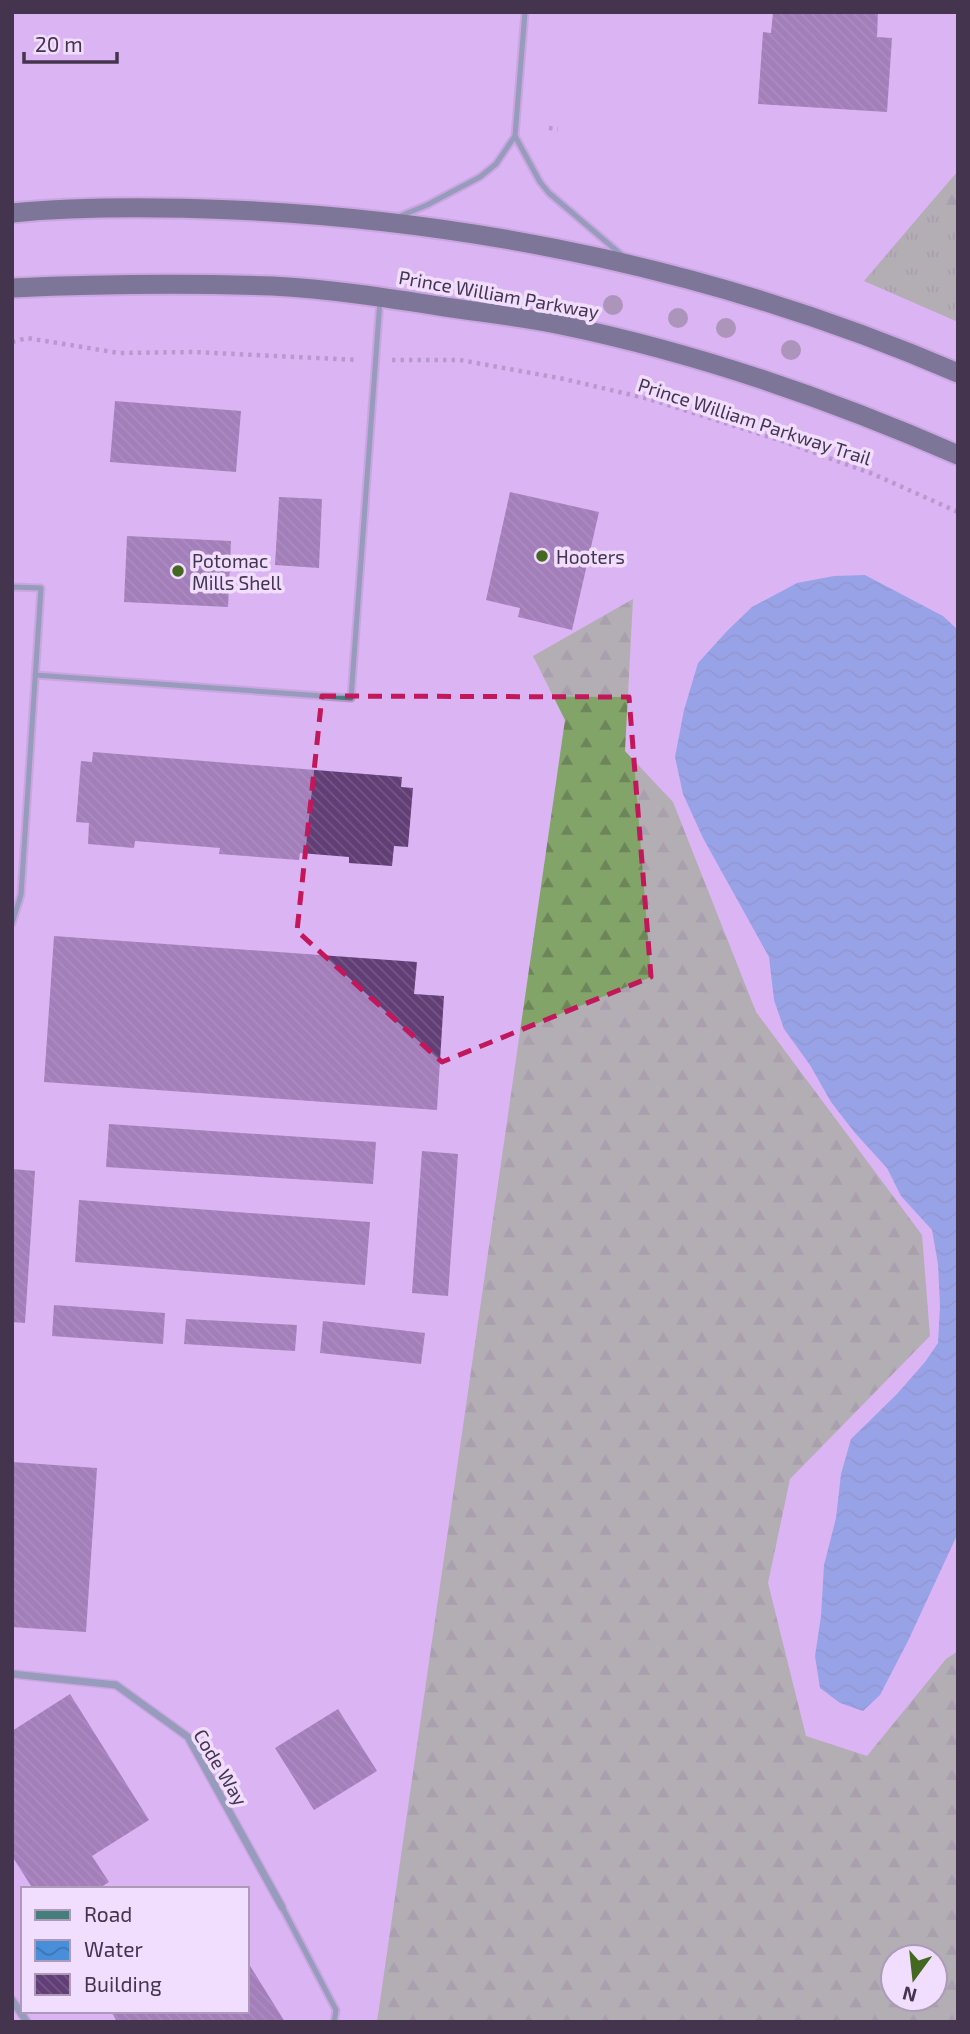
<svg xmlns="http://www.w3.org/2000/svg" width="970" height="2034" viewBox="0 0 970 2034" font-family="'Exo 2',sans-serif">
<style>
.grass{fill:url(#grass-tufts)}
.forest{fill:url(#forest-firs);fill-rule:evenodd}
.water{fill:url(#water-waves)}
.building{fill:url(#building-back-hatch)}
.lines{fill:none;stroke-linecap:round;stroke-linejoin:round}
.service-casing{stroke:#b795cb;stroke-width:9}
.minor-casing{stroke:#b795cb;stroke-width:10}
.trunk-casing{stroke:#b795cb;stroke-width:23}
.path{stroke:#9175a2;stroke-width:4.5;stroke-dasharray:3.5 5;stroke-linecap:butt}
.service{stroke:#457e7c;stroke-width:5}
.minor{stroke:#457e7c;stroke-width:7}
.trunk{stroke:#0c2b2a;stroke-width:19}
.tree{fill:#746e75}
.marked{fill:none;stroke:#c2185b;stroke-width:5;stroke-dasharray:14 9;stroke-linejoin:round}
.poi-dot{fill:#446820;stroke:#f1defe;stroke-width:2.5}
.labels{text-anchor:middle;dominant-baseline:central;stroke-width:7;stroke-linejoin:round;paint-order:stroke}
.street-label{font-size:19px;fill:#44344e;stroke:#f1defe}
.poi-label{font-size:19px;fill:#44344e;stroke:#f1defe;text-anchor:start}
</style>
<defs>
<pattern id="grass-tufts" width="24" height="20" patternUnits="userSpaceOnUse" patternTransform="scale(1.75)"><rect width="24" height="20" fill="#83a469"/><path d="M3 7l-1-3M5 7V3M7 7l1-3M15 17l-1-3M17 17v-4M19 17l1-3" fill="none" stroke="#6d8659"/></pattern>
<pattern id="forest-firs" width="22" height="20" patternUnits="userSpaceOnUse" patternTransform="scale(1.75)"><rect width="22" height="20" fill="#83a469"/><path d="M5 1l3.5 6h-7zM16 11l3.5 6h-7z" fill="#6d8659"/></pattern>
<pattern id="water-waves" width="16" height="10" patternUnits="userSpaceOnUse" patternTransform="scale(1.75)"><rect width="16" height="10" fill="#488ed9"/><path d="M0 5q4-4 8 0t8 0" fill="none" stroke="#3e75b2"/></pattern>
<pattern id="building-back-hatch" width="6" height="6" patternUnits="userSpaceOnUse" patternTransform="scale(1.75)"><rect width="6" height="6" fill="#613e75"/><path d="M-1 5l2 2M0 0l6 6M5-1l2 2" fill="none" stroke="#755886"/></pattern>
</defs>
<rect width="100%" height="100%" fill="#dbb4f3"/>
<path class="grass" d="M927 207 958 227V322L864 281Z"/>
<path class="forest" d="M958 171V227H956L927 207Z
M633 599 625 751 673 802 756 1012 922 1235 930 1336 790 1479 768 1583 806 1736 867 1756 946 1659 958 1651V2022H377L565 720 533 656ZM893 1957H935V1999H893Z"/>
<path class="water" d="M865 575 943 616 958 630V1533L908 1641 880 1695 863 1711 840 1703 820 1688 815 1656 821 1616 824 1565 836 1518 841 1474 851 1439 897 1394 925 1362 938 1343 940 1306 938 1264 932 1230 901 1196 887 1168 855 1133 831 1102 810 1065 784 1029 774 1000 769 957 703 838 683 794 675 757 684 710 698 663 728 630 752 607 797 583 834 576Z"/>
<path class="building" d="M773 12H878L877 37 892 38 887 112 758 104 763 32 771 33Z
M115 401 241 411 236 472 110 462Z
M510 492 599 512 572 630 518 617 520 608 486 600Z
M279 497 322 499 319 568 275 565Z
M127 536 231 541 228 607 124 602Z
M93 752 402 777 401 787 413 788 408 847 394 846 392 866 349 863V857L300 853 299 860 219 854 220 848 135 841 134 848 88 844 89 823 76 822 81 761 92 762Z
M54 936 417 962 414 994 444 996 437 1110 44 1082Z
M109 1124 376 1142 373 1184 106 1167Z
M422 1151 458 1154 448 1296 412 1293Z
M12 1169 35 1171 25 1323 12 1322Z
M79 1200 370 1222 365 1285 75 1262Z
M54 1305 165 1313 163 1344 52 1336Z
M186 1319 297 1325 295 1351 184 1344Z
M323 1321 425 1333 421 1364 320 1353Z
M12 1462 97 1468 86 1632 12 1627Z
M70 1694 149 1820 92 1856 109 1882 98 1889H33L12 1856V1731Z
M338 1709 377 1771 314 1810 275 1748Z
M247 1961 285 2022H117L111 2011H247Z"/>
<g class="lines">
<defs>
<path id="service" d="M515 136 540 182 549 193 624 257
M398 217 427 205 480 177 496 164 515 136 525 12
M12 587 41 588 21 895 12 923
M35 675 351 698 380 300
M282 1907 336 2010 334 2022"/>
<path id="minor" d="M12 1674 116 1685 188 1737 282 1907
M12 2000 27 2022"/>
<path id="trunk" d="M12 213C85 206 161 207 234 210 483 221 729 274 958 373
M12 288C99 284 185 283 272 286 330 289 388 298 445 307 484 313 523 317 561 325 697 353 830 399 958 455"/>
</defs>
<use href="#service" class="service-casing"/>
<use href="#minor" class="minor-casing"/>
<use href="#trunk" class="trunk-casing"/>
<path class="path" d="M549 128 558 129
M12 342 27 338 119 353 194 352 358 360
M392 360H460L564 379 649 399 782 441 873 474 958 512"/>
<use href="#service" class="service"/>
<use href="#minor" class="minor"/>
<use href="#trunk" class="trunk"/>
</g>
<g class="tree">
<circle cx="613" cy="305" r="10"/>
<circle cx="678" cy="318" r="10"/>
<circle cx="726" cy="328" r="10"/>
<circle cx="791" cy="350" r="10"/>
</g>
<path d="M0 0H970V2034H0ZM322 696 629 697 651 977 442 1062 297 931Z" fill="#dbb4f3" fill-opacity=".55" fill-rule="evenodd"/>
<path class="marked" d="M322 696 629 697 651 977 442 1062 297 931Z"/>
<g class="poi-dot">
<circle cx="542" cy="556" r="7"/>
<circle cx="178" cy="571" r="7"/>
</g>
<g class="labels">
<g class="street-label">
<text transform="translate(499 294) rotate(10)">Prince William Parkway</text>
<text transform="translate(755 421) rotate(18)">Prince William Parkway Trail</text>
<text transform="translate(221 1767) rotate(59)">Code Way</text>
</g>
<g class="poi-label">
<text x="556" y="556">Hooters</text>
<text x="192" y="560">Potomac<tspan x="192" dy="22">Mills Shell</tspan></text>
</g>
</g>
<rect width="970" height="2034" fill="none" stroke="#44344e" stroke-width="28"/>
<rect x="21" y="1887" width="228" height="126" fill="#f1defe" stroke="#ac9ab8" stroke-width="2"/>
<rect x="35" y="1910" width="35" height="10" fill="#457e7c" stroke="#ac9ab8" stroke-width="2"/>
<text x="84" y="1922" font-size="21" fill="#44344e">Road</text>
<rect x="35" y="1940" width="35" height="21" fill="url(#water-waves)" stroke="#ac9ab8" stroke-width="2"/>
<text x="84" y="1957" font-size="21" fill="#44344e">Water</text>
<rect x="35" y="1974" width="35" height="21" fill="url(#building-back-hatch)" stroke="#ac9ab8" stroke-width="2"/>
<text x="84" y="1992" font-size="21" fill="#44344e">Building</text>
<g transform="translate(914 1978) rotate(195)"><circle r="33" fill="#f1defe" stroke="#ac9ab8" stroke-width="2"/>
<path d="M0-5L12 26L0 18L-12 26Z" fill="#446820"/>
<text y="-10" font-size="19" font-weight="bold" text-anchor="middle" fill="#44344e">N</text>
</g>
<path d="M24 52v10h93v-10" fill="none" stroke="#44344e" stroke-width="3.5"/>
<text x="35" y="52" font-size="21" fill="#44344e" stroke="#f1defe" stroke-width="5" paint-order="stroke">20 m</text>
</svg>
